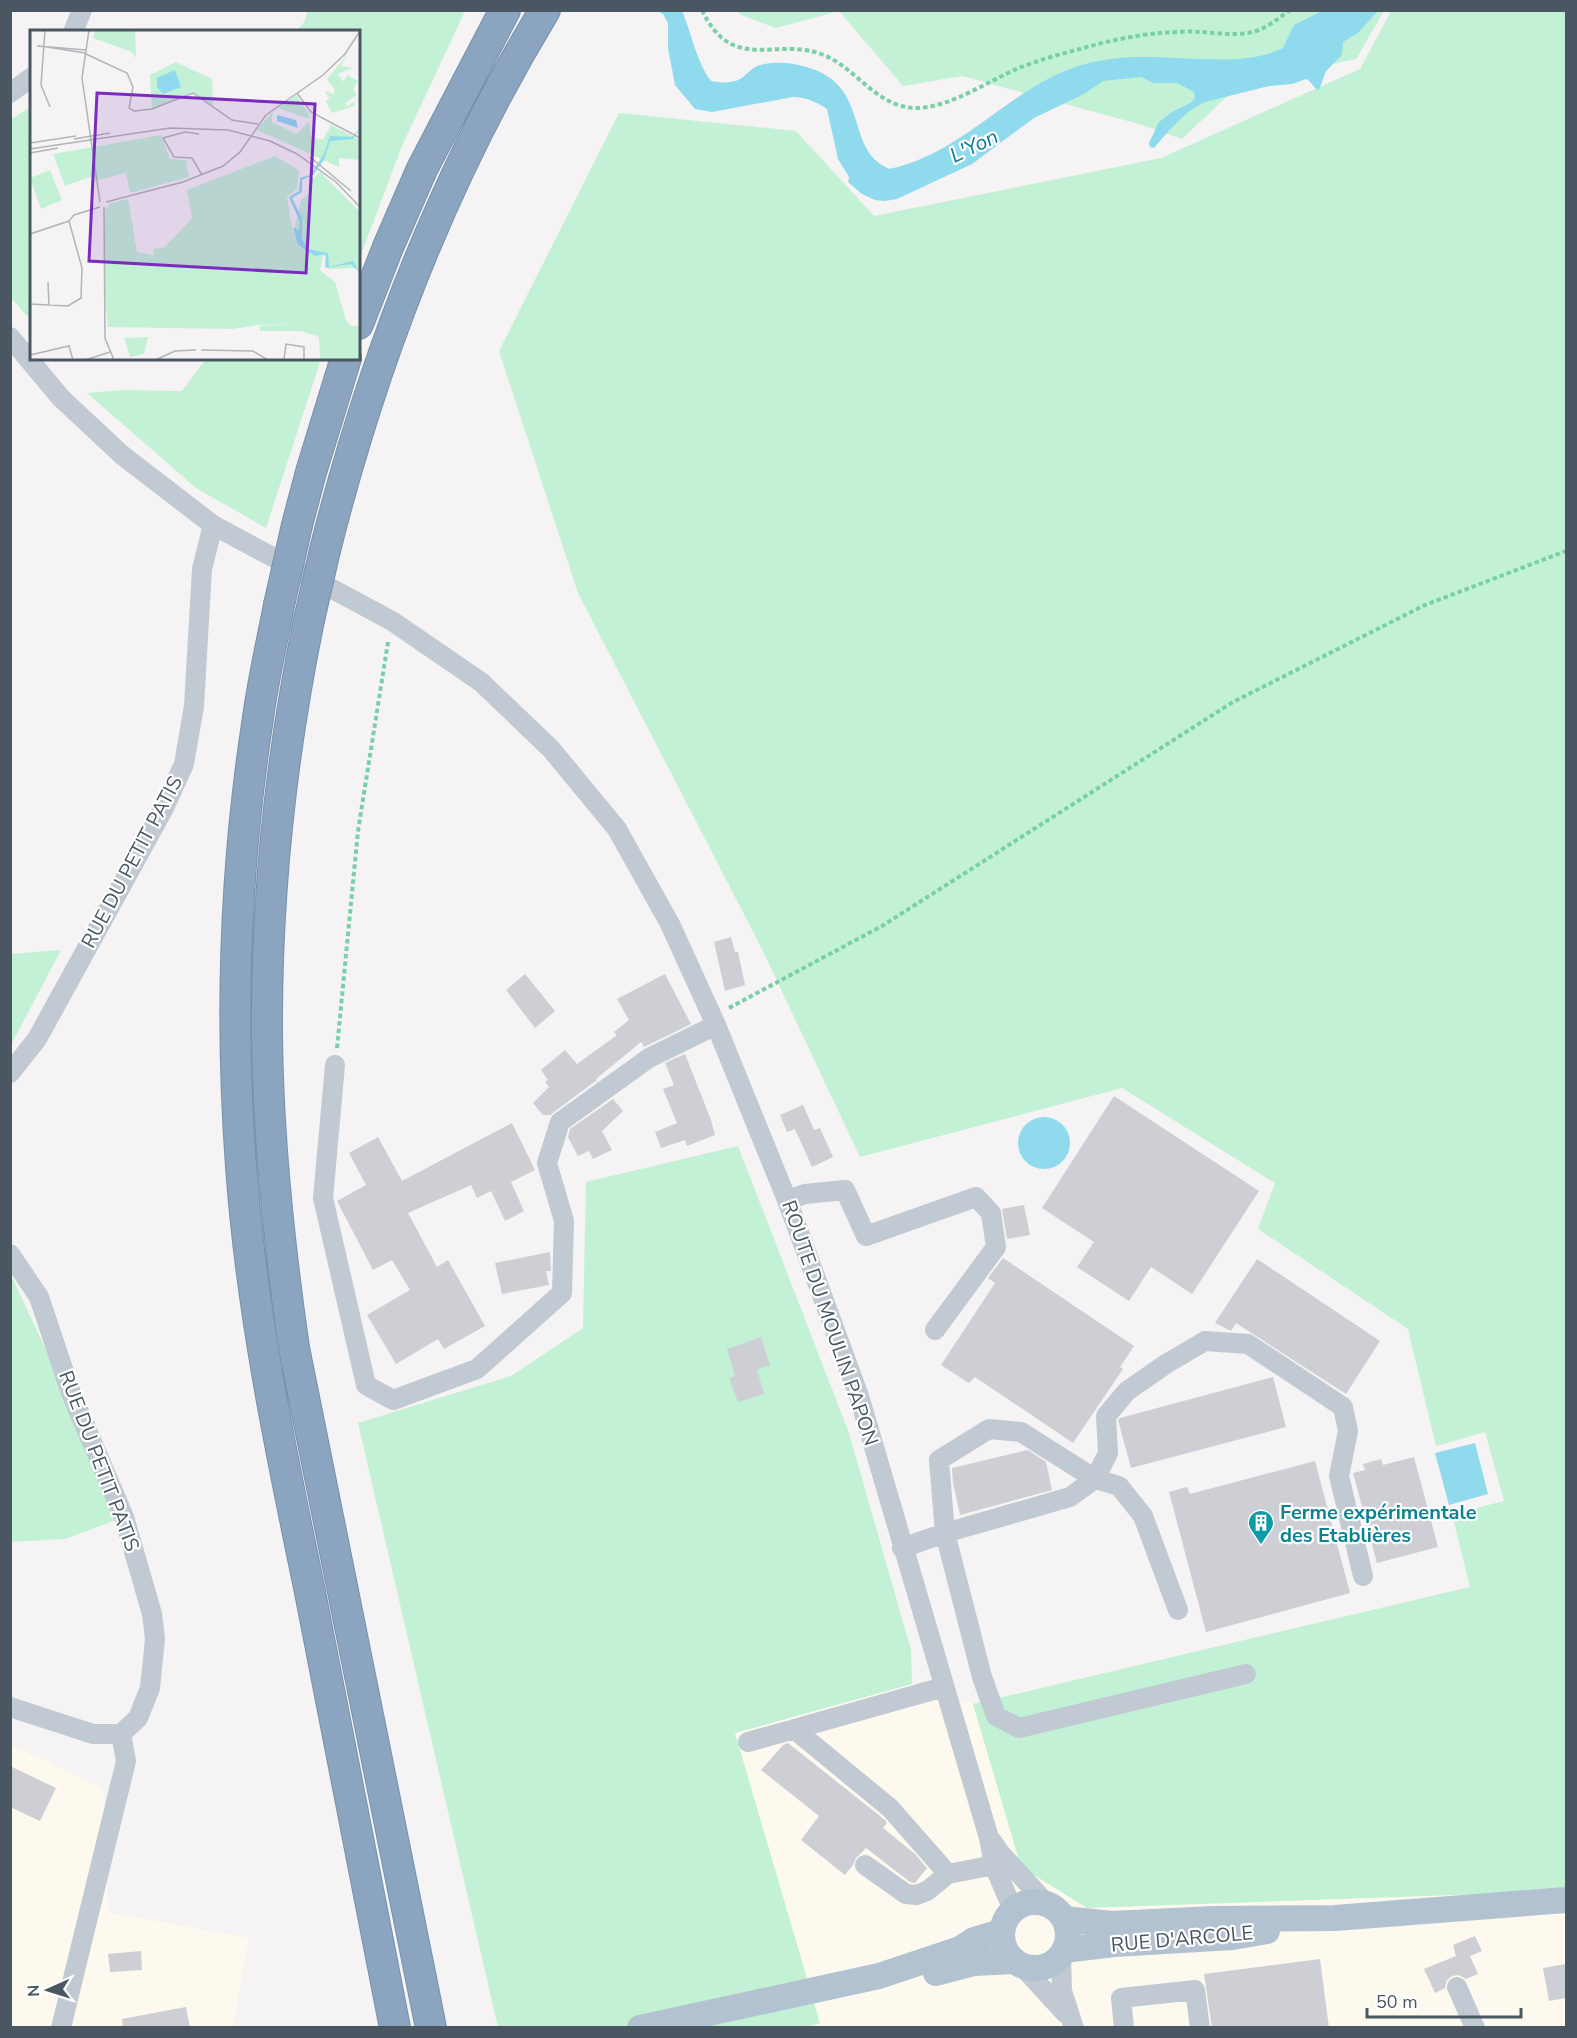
<svg xmlns="http://www.w3.org/2000/svg" width="1577" height="2038" viewBox="0 0 1577 2038" font-family="'Nunito Sans',sans-serif">
<style>
.commercial{fill:#fdf9ef}
.green{fill:#c3f1d5}
.water{fill:#90daee}
.building{fill:#cdcfd5}
.lines{fill:none;stroke-linecap:round;stroke-linejoin:round}
.highway-casing{stroke:#7690ad;stroke-width:32}
.path{stroke:#7ad0a6;stroke-width:4;stroke-dasharray:4.5 3;stroke-linecap:butt}
.minor{stroke:#c1cad2;stroke-width:20}
.major{stroke:#b3c2d1;stroke-width:26}
.highway{stroke:#8ba5c1;stroke-width:30}
.highway-bridge-casing{stroke:#7690ad;stroke-width:32;stroke-linecap:butt}
.highway-bridge{stroke:#8ba5c1;stroke-width:30}
.labels{text-anchor:middle;dominant-baseline:central;stroke-width:4.5;stroke-linejoin:round;paint-order:stroke}
.street-label{font-size:20px;fill:#4a5661;stroke:#fff}
.culture-label{font-size:20px;font-weight:bold;fill:#0d838f;stroke:#fff;text-anchor:start}
.water-label{font-size:21px;font-style:italic;fill:#0c7c9b;stroke:#fff}
.inset-road{fill:none;stroke:#b1b4b9;stroke-width:1.5}
.view{fill:#7b2cbf;fill-opacity:0.15;stroke:#7b2cbf;stroke-width:3}
.inset-edge{fill:none;stroke:#4a5661;stroke-width:3}
</style>
<rect width="100%" height="100%" fill="#f5f3f3"/>
<path class="commercial" d="M912 1684 973 1704 1021 1867 1566 1891V2027H804L820 2024 735 1733Z
M11 1745 104 1789 108 1912 249 1938 233 2027 11 2028Z"/>
<path class="green" d="M307 11H465L402 146 359 260 358 32 296 31 305 21Z
M737 11H1384L1356 59 1241 83 1182 139 1139 124 962 76 903 86 839 11 776 28 741 15Z
M1391 11H1566V1891L1087 1908 1021 1867 973 1704 1470 1587 1452 1514 1504 1501 1485 1432 1436 1446 1408 1329 1258 1229 1275 1183 1122 1088 860 1157 762 949 578 593 499 351 619 113 796 131 874 216 1161 158 1360 69Z
M31 107V320L10 297 11 119Z
M206 359H321L266 528 196 488 87 393 122 390 182 391Z
M61 950 11 1045V954Z
M738 1146 849 1433 911 1650 912 1684 735 1733 820 2023 804 2028 498 2027 358 1423 511 1376 583 1328 586 1182Z
M10 1273 124 1517 65 1539 11 1542Z"/>
<path class="water" d="M657 11H682C692 34 696 61 711 81 721 83 732 84 742 78 747 74 751 69 757 66 768 62 787 62 798 65 875 80 841 150 890 169 967 152 1012 84 1085 64 1114 56 1146 56 1176 58 1211 59 1250 64 1283 48L1294 25 1322 11H1378L1358 33 1343 42 1342 55 1326 71 1319 90C1313 89 1312 81 1306 79L1292 84 1269 86 1205 102C1183 112 1169 131 1154 148L1150 147 1149 143 1159 122 1172 112 1192 102 1195 97 1194 92 1177 83H1153L1141 77 1103 81 1084 94 1034 118 972 164 897 199 885 201 875 200 862 194 848 182 849 177 838 159 827 109C817 102 806 97 793 97L712 112 695 109 675 85 668 48V23L663 14Z
M1018 1143a26 26 0 1 1 52 0a26 26 0 1 1-52 0Z
M1475 1443 1488 1494 1449 1505 1435 1453Z"/>
<path class="building" d="M731 937 735 952H738L745 985 725 991 714 942Z
M525 974 555 1011 535 1028 506 990Z
M665 974 691 1024 644 1047 641 1042 596 1079 597 1080 550 1115H543L533 1103 549 1087 545 1082 548 1080 541 1070 565 1050 577 1064 617 1035 614 1032 629 1020 617 999Z
M685 1054 711 1120 715 1135 687 1146 685 1140 661 1148 655 1132 677 1123 663 1089 674 1085 665 1063Z
M1114 1096 1259 1191 1192 1294 1151 1267 1129 1301 1077 1267 1094 1242 1042 1208Z
M613 1099 623 1111 602 1131 612 1150 593 1159 589 1151 578 1156 568 1137 570 1129Z
M803 1105 814 1130 820 1128 833 1157 812 1167 795 1129 787 1132 780 1115Z
M512 1123 535 1170 511 1182 524 1211 505 1221 491 1191 477 1198 471 1185 408 1213 437 1267 448 1260 485 1326 444 1349 438 1339 396 1364 367 1315 410 1290 392 1260 373 1270 337 1201 366 1185 349 1153 378 1137 402 1181Z
M1024 1205 1030 1235 1007 1239 1002 1209Z
M550 1252 551 1271H546L549 1285 502 1294 495 1263Z
M1003 1258 1134 1346 1120 1367 1123 1369 1073 1443 975 1377 969 1383 941 1365 995 1283 988 1278Z
M1257 1259 1380 1341 1346 1394 1236 1323 1231 1331 1215 1323Z
M761 1337 770 1365 757 1370 764 1394 738 1402 729 1378 735 1376 727 1349Z
M1273 1377 1286 1427 1131 1468 1118 1420 1120 1418Z
M1028 1450 1046 1462 1052 1490 960 1515 953 1483 952 1468Z
M1414 1457 1438 1547 1377 1563 1353 1473 1365 1470 1363 1464 1381 1459 1383 1465Z
M1315 1461 1350 1593 1206 1632 1169 1492 1187 1487 1190 1494Z
M788 1743 885 1820 887 1823 883 1828 915 1854 927 1868 915 1883 910 1882 866 1848 856 1858 853 1865 845 1875 801 1840 819 1816 761 1770 783 1745Z
M10 1766 56 1788 40 1821 10 1807Z
M1475 1936 1482 1951 1470 1956 1478 1974 1466 1979 1459 1975 1452 1976 1447 1980 1445 1988 1435 1993 1424 1969 1456 1956 1453 1945Z
M141 1951 142 1970 110 1972 108 1954Z
M1320 1959 1329 2028H1212L1204 1974Z
M1566 1964V1998L1549 2001 1543 1968Z
M186 2007 190 2028H123L122 2019Z"/>
<g class="lines">
<defs>
<path id="highway" d="M358 324 388 247 422 169 505 10
M297 525 311 472 346 358
M325 550C373 359 442 179 545 10
M279 605C272 642 263 680 258 718 235 866 230 1017 241 1166 251 1308 280 1448 309 1587 338 1734 367 1881 395 2028
M309 620C281 756 266 897 267 1036 268 1140 279 1244 294 1348L431 2028"/>
</defs>
<use href="#highway" class="highway-casing"/>
<path class="path" d="M702 10C732 74 776 37 821 54 855 66 875 106 914 108 948 109 988 81 1019 68 1039 60 1060 54 1080 49 1103 42 1136 35 1160 33 1173 32 1188 31 1201 32 1220 33 1240 37 1259 30 1271 25 1280 17 1290 10
M729 1008 882 926 1233 702 1425 605 1566 551
M337 1048 358 831 388 642"/>
<path class="minor" d="M73 32 82 10
M10 93 32 77
M10 337 61 398 122 455 213 525 392 621 481 682 551 749 617 829 670 924 716 1025 787 1200 859 1396 989 1838 994 1865 1013 1910
M335 1065 323 1198 366 1385 393 1400 477 1369 562 1293 564 1221 547 1163 560 1122 649 1058 716 1025
M10 1073 37 1039 163 810 184 764 194 706 202 569 213 525
M787 1200 805 1194 845 1190 866 1236 976 1197 991 1213 996 1247 935 1330
M10 1254 39 1297 71 1393 124 1517 152 1614 155 1639 150 1688 138 1718 121 1734H93L10 1707
M902 1548 945 1533 1070 1497 1095 1479 1108 1453 1106 1416 1127 1391 1166 1364 1205 1341 1248 1344 1343 1407 1348 1431 1339 1476 1363 1576
M1178 1610 1143 1516 1119 1486 1095 1479 1021 1432 989 1429 939 1460 945 1533 982 1677 996 1716 1019 1728 1246 1674
M794 1729 890 1808 948 1874
M748 1742 944 1687
M991 1840 1000 1853 1046 1903
M865 1865 906 1894 916 1895 927 1891 948 1874 994 1865
M1061 1956 1062 1991 1074 2028
M1022 1966 1066 2014
M1457 1987 1475 2028
M61 2028 126 1761 121 1734
M1124 2028 1121 1998 1195 1990 1200 2028"/>
<path class="major" d="M1002 1935a33 33 0 1 1 66 0a33 33 0 1 1-66 0Z
M1064 1919 1112 1924 1213 1919 1335 1918 1566 1900
M1064 1950 1114 1944 1233 1937 1267 1931
M936 1973 974 1963 1014 1961
M640 2028 879 1976 960 1949 974 1940 1001 1932"/>
<use href="#highway" class="highway"/>
<defs>
<path id="highway-bridge" d="M279 605 297 525
M309 620 325 550"/>
</defs>
<use href="#highway-bridge" class="highway-bridge-casing"/>
<use href="#highway-bridge" class="highway-bridge"/>
</g>
<defs>
<symbol id="building-pin" viewBox="-11 -11 22 30"><path d="M0 17L-7.5 6A9.5 9.5 0 1 1 7.5 6Z" fill="#0f9aa8" stroke="#fff"/><path d="M-4-6H4V6H1V3H-1V6H-4ZM-2.5-4.3h1.7v1.8h-1.7ZM.8-4.3h1.7v1.8H.8ZM-2.5-1h1.7V.8h-1.7ZM.8-1h1.7V.8H.8Z" fill="#fff"/></symbol>
</defs>
<g fill-rule="evenodd">
<use href="#building-pin" x="1246" y="1508" width="30" height="40"/>
</g>
<g class="labels">
<g class="street-label">
<text transform="translate(132 862) rotate(-62)">RUE DU PETIT PATIS</text>
<text transform="translate(830 1323) rotate(71)">ROUTE DU MOULIN PAPON</text>
<text transform="translate(99 1461) rotate(69)">RUE DU PETIT PATIS</text>
<text transform="translate(1182 1939) rotate(-5)">RUE D'ARCOLE</text>
</g>
<g class="culture-label">
<text x="1280" y="1512">Ferme expérimentale<tspan x="1280" dy="23">des Etablières</tspan></text>
</g>
<g class="water-label">
<text transform="translate(974 146) rotate(-26)">L'Yon</text>
</g>
</g>
<g transform="translate(30 30)">
<rect width="330" height="330" fill="#f5f3f3"/>
<path d="M65 0H105L106 28 102 22 63 8ZM317 25 311 36 323 38 307 44 314 52 317 45 328 51 323 59 327 65 312 75 318 73 314 78 325 72 324 76 302 83 296 71 302 66 298 67 295 61 303 64 305 60 297 49ZM146 32 182 49 183 76 162 63 122 79 120 45ZM267 65 279 85V89L248 78ZM243 81 242 92 267 104 279 91 281 107 293 110 301 95 330 110V130L309 128V137L227 100ZM131 105 140 129 156 130 159 147 104 162H100L96 143 64 151 63 146 35 156 23 124ZM245 126 269 140 267 159 257 167 262 197 270 219 269 206 264 200 271 170 279 164V153L290 142 330 182V238L298 239 295 226 289 227H293L290 240 305 252 316 290 321 296H330V330H290L289 307 271 301H230V296L263 294 227 295 202 299 78 297 74 255 75 180 80 173 98 169 107 222 124 225 123 219 135 217 162 188 157 160ZM20 140 32 170 11 179 0 148ZM118 307 114 324 100 327 94 308Z" fill="#c3f1d5"/>
<path d="M145 40 151 57 133 64 127 57V48ZM247 85 266 90 268 98 247 91ZM330 98 323 109 300 111 294 130 283 145 272 150V162L262 168 272 188V209L278 219 298 223 299 237 323 231 330 243 321 234 295 238 296 224 285 226 268 215 263 197 269 201 270 192 259 167 269 161 270 148 280 145 294 124 300 106 322 107Z" fill="#90daee"/>
<path class="inset-road" d="M15 0 11 55 20 77M59 0 52 48 70 172M7 16 56 20M17 17 55 23M56 24 97 43 103 57 99 78 104 81 122 79 163 63 202 90 228 94M267 63 281 82 330 108M169 104 155 102 133 108 144 127 162 128 172 145M44 109 80 103M0 113 46 106M0 119 140 98 198 100 240 111 267 124 306 152 330 177M0 123 28 118M280 127 321 161M76 172 153 152 193 136 210 122 236 85 293 45 315 24 330 1M74 177 75 308 84 330M39 191 44 185 70 177M0 204 39 191M18 252 19 276M0 274 38 276 51 268 52 238 39 191M171 320 223 321 238 330M0 325 39 316 43 330M55 330 80 322M125 330 145 321 166 320M254 330 256 314 274 317V330"/>
<path class="view" d="M67 63 285 74 276 243 59 231Z"/>
<rect width="330" height="330" class="inset-edge"/>
</g>
<rect width="1577" height="2038" fill="none" stroke="#4a5661" stroke-width="24"/>
<g transform="translate(48 1990) rotate(267)" stroke="#ffffff" stroke-width="4.5" paint-order="stroke">
<path d="M0-4.5L10 22L0 15L-10 22Z" fill="#4a5661"/>
<text y="-9" font-size="16" font-weight="bold" text-anchor="middle" fill="#4a5661">N</text>
</g>
<path d="M1367 2008v9h154v-9" fill="none" stroke="#4a5661" stroke-width="3"/>
<text x="1376" y="2008" font-size="18" fill="#4a5661" stroke="#ffffff" stroke-width="4.5" paint-order="stroke">50 m</text>
</svg>
